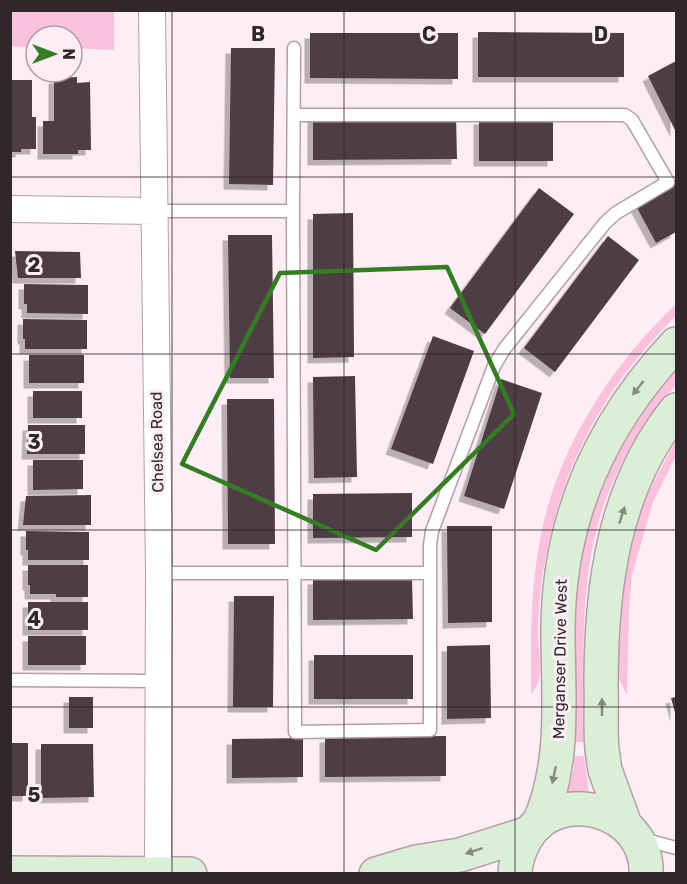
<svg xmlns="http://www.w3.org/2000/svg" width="687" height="884" viewBox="0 0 687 884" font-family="Rubik,sans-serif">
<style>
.green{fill:#fbc0dc}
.building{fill:#4f3c45;filter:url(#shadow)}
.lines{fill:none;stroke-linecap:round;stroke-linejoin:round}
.lane-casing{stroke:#b59ea8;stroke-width:15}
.street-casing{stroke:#b59ea8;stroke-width:28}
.secondary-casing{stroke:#b59ea8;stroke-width:36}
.lane{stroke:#fff;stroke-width:12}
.street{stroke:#fff;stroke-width:26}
.secondary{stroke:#dbefd7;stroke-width:33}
.oneway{fill:#868b81}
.marked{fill:none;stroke:#357d23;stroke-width:4.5;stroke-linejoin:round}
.grid{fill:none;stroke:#30272b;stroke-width:1.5;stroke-opacity:0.55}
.labels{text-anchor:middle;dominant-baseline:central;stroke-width:6;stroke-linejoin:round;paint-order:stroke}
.street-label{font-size:16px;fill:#30272b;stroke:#fceef4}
.grid-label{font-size:20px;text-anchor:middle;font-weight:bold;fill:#30272b;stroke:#fceef4;stroke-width:6;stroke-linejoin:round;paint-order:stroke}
</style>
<defs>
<filter id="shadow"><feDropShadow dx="-5.5" dy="5.5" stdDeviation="0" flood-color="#0004"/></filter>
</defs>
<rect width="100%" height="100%" fill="#fceef4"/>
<path class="green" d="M10 11H114V50L72 48V36H36V48L11 46Z
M676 304V316C607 382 561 466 545 561 540 586 538 612 538 638 539 650 542 667 539 679 538 684 534 691 531 694 531 647 530 599 538 552 552 456 607 370 676 304Z
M676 365C676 370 678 378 676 383 673 391 652 412 645 422 628 448 613 478 603 507 578 583 584 664 584 742H576L574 741C574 694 571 646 575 599 582 534 602 471 638 415 649 398 664 381 676 365Z
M676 440V456L653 502 632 575 629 607 627 695 618 677 621 600 629 548 646 496Z
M576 756H584L589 794 567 797 574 767V758Z"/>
<path class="building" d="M478 32 624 33V77H478Z
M310 33H458V79L310 78Z
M231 48H275L273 185 229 184Z
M676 61V132L648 76Z
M77 77V83L90 82 91 150H78V154H43V121H54V78Z
M10 80H32V117H36V149H21V152H10Z
M456 115 457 159 313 160V116Z
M479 119H553V161H479Z
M676 183V232L656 243 636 206Z
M539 188 574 214 485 334 450 308Z
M353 213 354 357 313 358V214Z
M228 235H272L274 378H230Z
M608 236 639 260 555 372 524 348Z
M15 251 80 252 81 278H18Z
M24 284 88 285V314L27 313V304H24Z
M23 319 87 320V349H25V339H23Z
M433 336 474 351 433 464 391 449Z
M29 355H84V383H29Z
M355 376 357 477 314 478 313 377Z
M501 379 542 393 504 509 464 496Z
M33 391H82V418H33Z
M227 399H274L275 544H228Z
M28 425H85V454H27Z
M33 460H83V489L33 490Z
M412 493V537L313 538V494Z
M91 495V525H23L26 496Z
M447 526H492V622L448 623Z
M26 531 89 532V560H28V550H26Z
M28 565H88V597H56V594H30V585H28Z
M313 579H412L413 619 313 620Z
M234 596H274L273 707H233Z
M28 602H88V630H28Z
M28 636H86V665H28Z
M490 645 491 718 447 719V646Z
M314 655H413V699H314Z
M69 697H93V728H69Z
M676 697V716L671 698Z
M446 736V776L325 777V737Z
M303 738V777L232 778V739Z
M10 743H28V796H10Z
M41 744H93L94 797 41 798Z"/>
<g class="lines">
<defs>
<path id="lane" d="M155 211H293L295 732 430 730V545L432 531 494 366 505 348 605 223 616 213 668 182 632 120 625 115H294
M293 211 294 48
M159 573H430
M10 680 158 681
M643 839 676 848"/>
<path id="street" d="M152 10 159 573 158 874
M10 209 155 211"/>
<path id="secondary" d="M539 823C566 762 558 696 558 631 558 518 600 425 676 344
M625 825 605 770 602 749C600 727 602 705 601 684 601 588 613 488 676 410
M10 873 190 874
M376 874 416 862 460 855 529 833
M515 874C515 861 520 849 526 838 558 784 649 810 646 874"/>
</defs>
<use href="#lane" class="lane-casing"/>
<use href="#street" class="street-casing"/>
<use href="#secondary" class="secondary-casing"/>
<use href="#lane" class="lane"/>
<use href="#street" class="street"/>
<use href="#secondary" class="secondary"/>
</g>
<defs><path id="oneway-solid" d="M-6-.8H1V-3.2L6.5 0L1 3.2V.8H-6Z" transform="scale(1.5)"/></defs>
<g class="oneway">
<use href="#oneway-solid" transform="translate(638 388) rotate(128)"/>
<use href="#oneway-solid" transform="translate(622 515) rotate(-72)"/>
<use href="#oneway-solid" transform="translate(602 707) rotate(-90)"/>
<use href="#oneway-solid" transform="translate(554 775) rotate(102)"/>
<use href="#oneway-solid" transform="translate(474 851) rotate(162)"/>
</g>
<path class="marked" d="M447 267 514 414 376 550 182 464 280 273Z"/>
<path class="grid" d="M172 10V874M344 10V874M515 10V874M10 177H676M10 354H676M10 530H676M10 707H676"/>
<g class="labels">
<g class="street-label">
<text transform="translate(157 442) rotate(-91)">Chelsea Road</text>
<text transform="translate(560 659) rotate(-89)">Merganser Drive West</text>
</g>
</g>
<g class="grid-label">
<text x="258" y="41">B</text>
<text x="429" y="41">C</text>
<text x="601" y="41">D</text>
<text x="34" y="272">2</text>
<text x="34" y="449">3</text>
<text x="34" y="626">4</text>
<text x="34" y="802">5</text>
</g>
<rect width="687" height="884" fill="none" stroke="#30272b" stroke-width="24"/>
<g transform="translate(54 54) rotate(90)"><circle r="28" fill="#fceef4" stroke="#aa9ea4" stroke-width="1.5"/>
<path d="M0-4.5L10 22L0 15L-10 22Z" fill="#357d23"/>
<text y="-9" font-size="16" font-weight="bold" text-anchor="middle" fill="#30272b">N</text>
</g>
</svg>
